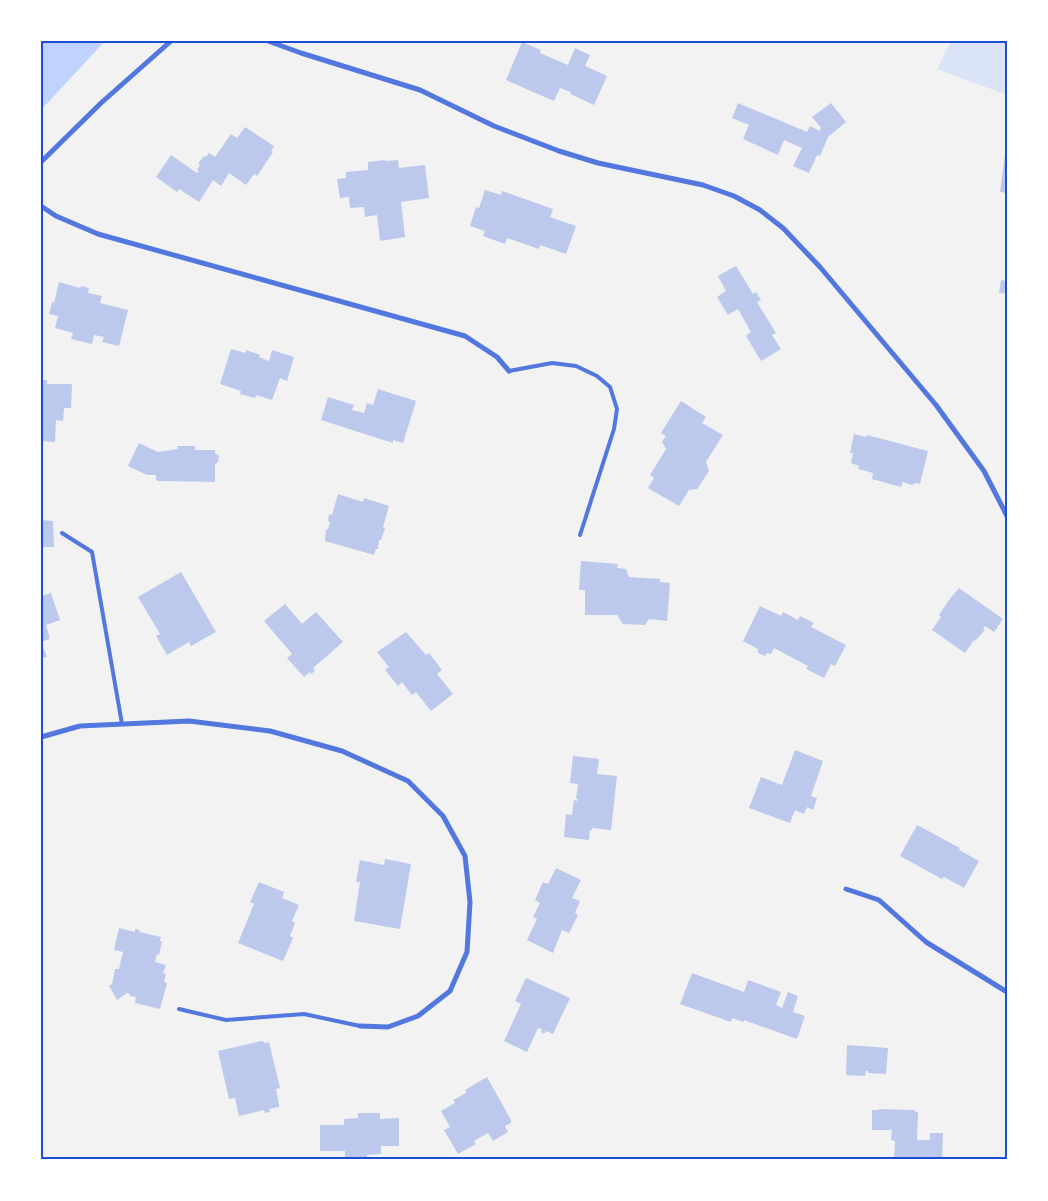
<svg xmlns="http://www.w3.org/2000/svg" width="1048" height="1201" viewBox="0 0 1048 1201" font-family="'PT Sans',sans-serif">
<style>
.green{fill:#dbe4f7}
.water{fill:#bfd3fe}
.building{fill:#bdc9ec}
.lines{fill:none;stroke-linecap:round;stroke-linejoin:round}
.service{stroke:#5277de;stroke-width:4}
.minor{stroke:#5277de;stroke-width:5}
.neatline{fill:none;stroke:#1d4ed8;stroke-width:2}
</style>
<rect width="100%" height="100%" fill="#f2f2f2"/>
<path class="green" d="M951 41H1007V95L937 69Z"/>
<path class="water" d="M41 41H105L41 110Z"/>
<path class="building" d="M522 42 541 50 540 53 568 65 575 48 590 55 585 66 607 76 594 105 570 94 571 92 560 88 554 101 506 80Z
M738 103 807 132 810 126 820 131 821 128 812 117 831 103 846 122 828 137 820 156 817 155 809 173 793 166 802 148 784 140 778 155 743 139 749 125 732 118Z
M245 127 274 146 271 151 273 152 257 176 254 174 246 185 229 173 221 186 213 180 199 202 179 189 177 192 156 177 171 155 197 173 199 171 197 170 200 165 198 164 204 156 206 157 209 153 215 157 231 134 237 138Z
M1005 153H1007V193L1000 192Z
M385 160V161L398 160 399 168 425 165 429 198 401 202 405 237 380 241 377 215 365 217 364 207 350 208 349 197 340 198 337 179 346 178V172L368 170V162Z
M485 190 501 195 502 191 553 209 550 217 576 226 566 254 540 245 539 249 507 238 505 244 483 236 485 231 470 226 476 207 479 208Z
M736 266 753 294 756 292 761 300 757 302 776 333 772 335 781 349 761 361 746 336 751 332 738 309 728 315 717 297 726 291 718 276Z
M1001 280 1007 281V294L999 293Z
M59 282 80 288 81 286 89 288 88 293 102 296 100 303 128 310 119 346 102 342 104 337 94 335 92 344 71 339 73 333 55 328 58 316 49 314 52 302 54 303Z
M231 349 246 353V350L260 355 259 357 269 361 272 350 294 357 287 381 280 378 272 400 256 395 255 398 240 394 241 391 220 384Z
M41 380H47V384H72L71 408H64L63 421 56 420 55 442 41 441Z
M378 389 416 401 403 443 393 440V443L321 420 328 397 354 405 352 410 364 413 367 403 373 405Z
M681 401 706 417 702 423 723 435 706 462 709 471 697 489 689 490 679 506 648 488 654 478 650 475 666 449 662 442 666 436 661 433Z
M854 434 866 437 867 435 928 451 920 484 915 483 912 485 903 482 901 487 872 479 873 473 858 469 859 466 851 463 853 453H850Z
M139 443 158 452 178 449 177 446H195V450H215V453L219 456 218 462 215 464V482L158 481 156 480V475H147L128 466Z
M338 494 363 502 364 498 389 506 383 527 385 528 381 540H379L378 549H376L374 555 325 541 326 529 328 530 330 522 328 521 329 514 332 515Z
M41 520 53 521 54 547H41Z
M581 561 618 564 617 568 626 569 629 577 660 579V582L670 583 667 621 649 619 645 625 623 624 617 615H585V590H579Z
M181 572 216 632 191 646 189 642 167 655 156 636 160 634 138 597Z
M959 588 1003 619 994 632 985 626 983 630H985L975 641 974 640 965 653 932 630 941 617 939 615 949 600Z
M51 593 60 620 46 625 50 639 41 642V596Z
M285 604 302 624 316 612 343 642 313 668 315 671 311 674 310 672 304 677 287 658 292 654 264 621Z
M760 606 781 616 783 612 798 620 800 616 814 623 811 627 846 645 835 666 831 664 824 678 806 669 808 666 774 648 771 654 767 653 765 656 758 653V649L743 641Z
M406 632 426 655 429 653 442 670 437 674 453 694 431 711 416 692 412 695 402 682 398 686 385 670 389 667 377 652Z
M41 642 47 657 41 658Z
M795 750 823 761 811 796 817 798 813 810 807 807 804 814 795 810 790 823 749 808 761 777 782 785Z
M573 756 599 759 597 774 617 776 611 830 592 828V830H590L589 840 564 837 566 814 572 815 574 800 577 801 578 799H576L578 784 570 783Z
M917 825 960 848 959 850 979 861 964 888 944 877 942 879 900 856Z
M385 859 411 864 400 929 354 921 360 882H356L360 860 384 865Z
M556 868 581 880 572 898 580 901 575 913 578 915 569 933 562 930 553 953 527 940 537 919 533 917 540 903 535 900 543 882 548 884Z
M259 882 284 892 282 898 299 905 292 921 295 923 290 936 293 938 283 961 238 943 254 904 250 902Z
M119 928 135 932V929L140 930 139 932 161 937 160 941 162 942 159 955 157 954 155 962 166 965 163 973 166 974 164 982 167 983 160 1009 135 1003 136 995V997L130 996V994L127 993 117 1000 109 986 112 984 115 969H119L123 952 114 950Z
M692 973 744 992 748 980 781 992 776 1005 782 1008 788 992 798 996 793 1012 805 1016 797 1039 744 1020V1022L732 1018 731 1022 680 1004Z
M526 978 570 998 553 1034 546 1031 544 1034 541 1032 542 1029 538 1028 527 1052 504 1041 521 1004 515 1001Z
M261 1041H263L264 1043 269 1042 280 1088 276 1089 279 1105V1107L269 1109 270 1112 265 1113 264 1110 239 1116 235 1098 229 1099 218 1051Z
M847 1045 888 1048 886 1074 868 1073V1071H866L865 1076 846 1075Z
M487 1077 511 1120V1123L505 1126 508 1132 493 1141 488 1133 474 1141 476 1144 458 1154 444 1130 450 1127 441 1111 455 1103 453 1100 466 1093 465 1090Z
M879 1109 915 1110V1112H918L917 1140H930V1133H943L942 1160H894L895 1141 891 1140 892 1130H872V1110H879Z
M358 1113H380V1119L399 1118V1146H381V1154L367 1155V1158H345V1151H320V1125H344V1119L358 1118Z"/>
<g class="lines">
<path class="service" d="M509 371 552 363 576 366 597 376 610 387 617 409 614 429 580 535
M62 533 92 552 122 724
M179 1009 226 1020 304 1014 360 1026"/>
<path class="minor" d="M268 41 301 53 420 90 494 126 559 151 598 163 703 185 734 196 760 210 783 228 820 267 936 405 984 471 1007 516
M41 162 101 103 171 41
M41 206 56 216 98 234 465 336 497 357 509 371
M41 737 80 726 189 721 270 731 342 751 408 781 443 816 465 856 470 902 467 952 450 991 418 1016 388 1027 360 1026
M846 889 879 900 926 942 1007 992"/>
</g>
<rect width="1048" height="1201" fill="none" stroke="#ffffff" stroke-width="85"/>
<rect x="42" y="42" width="964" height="1116" class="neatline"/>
</svg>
